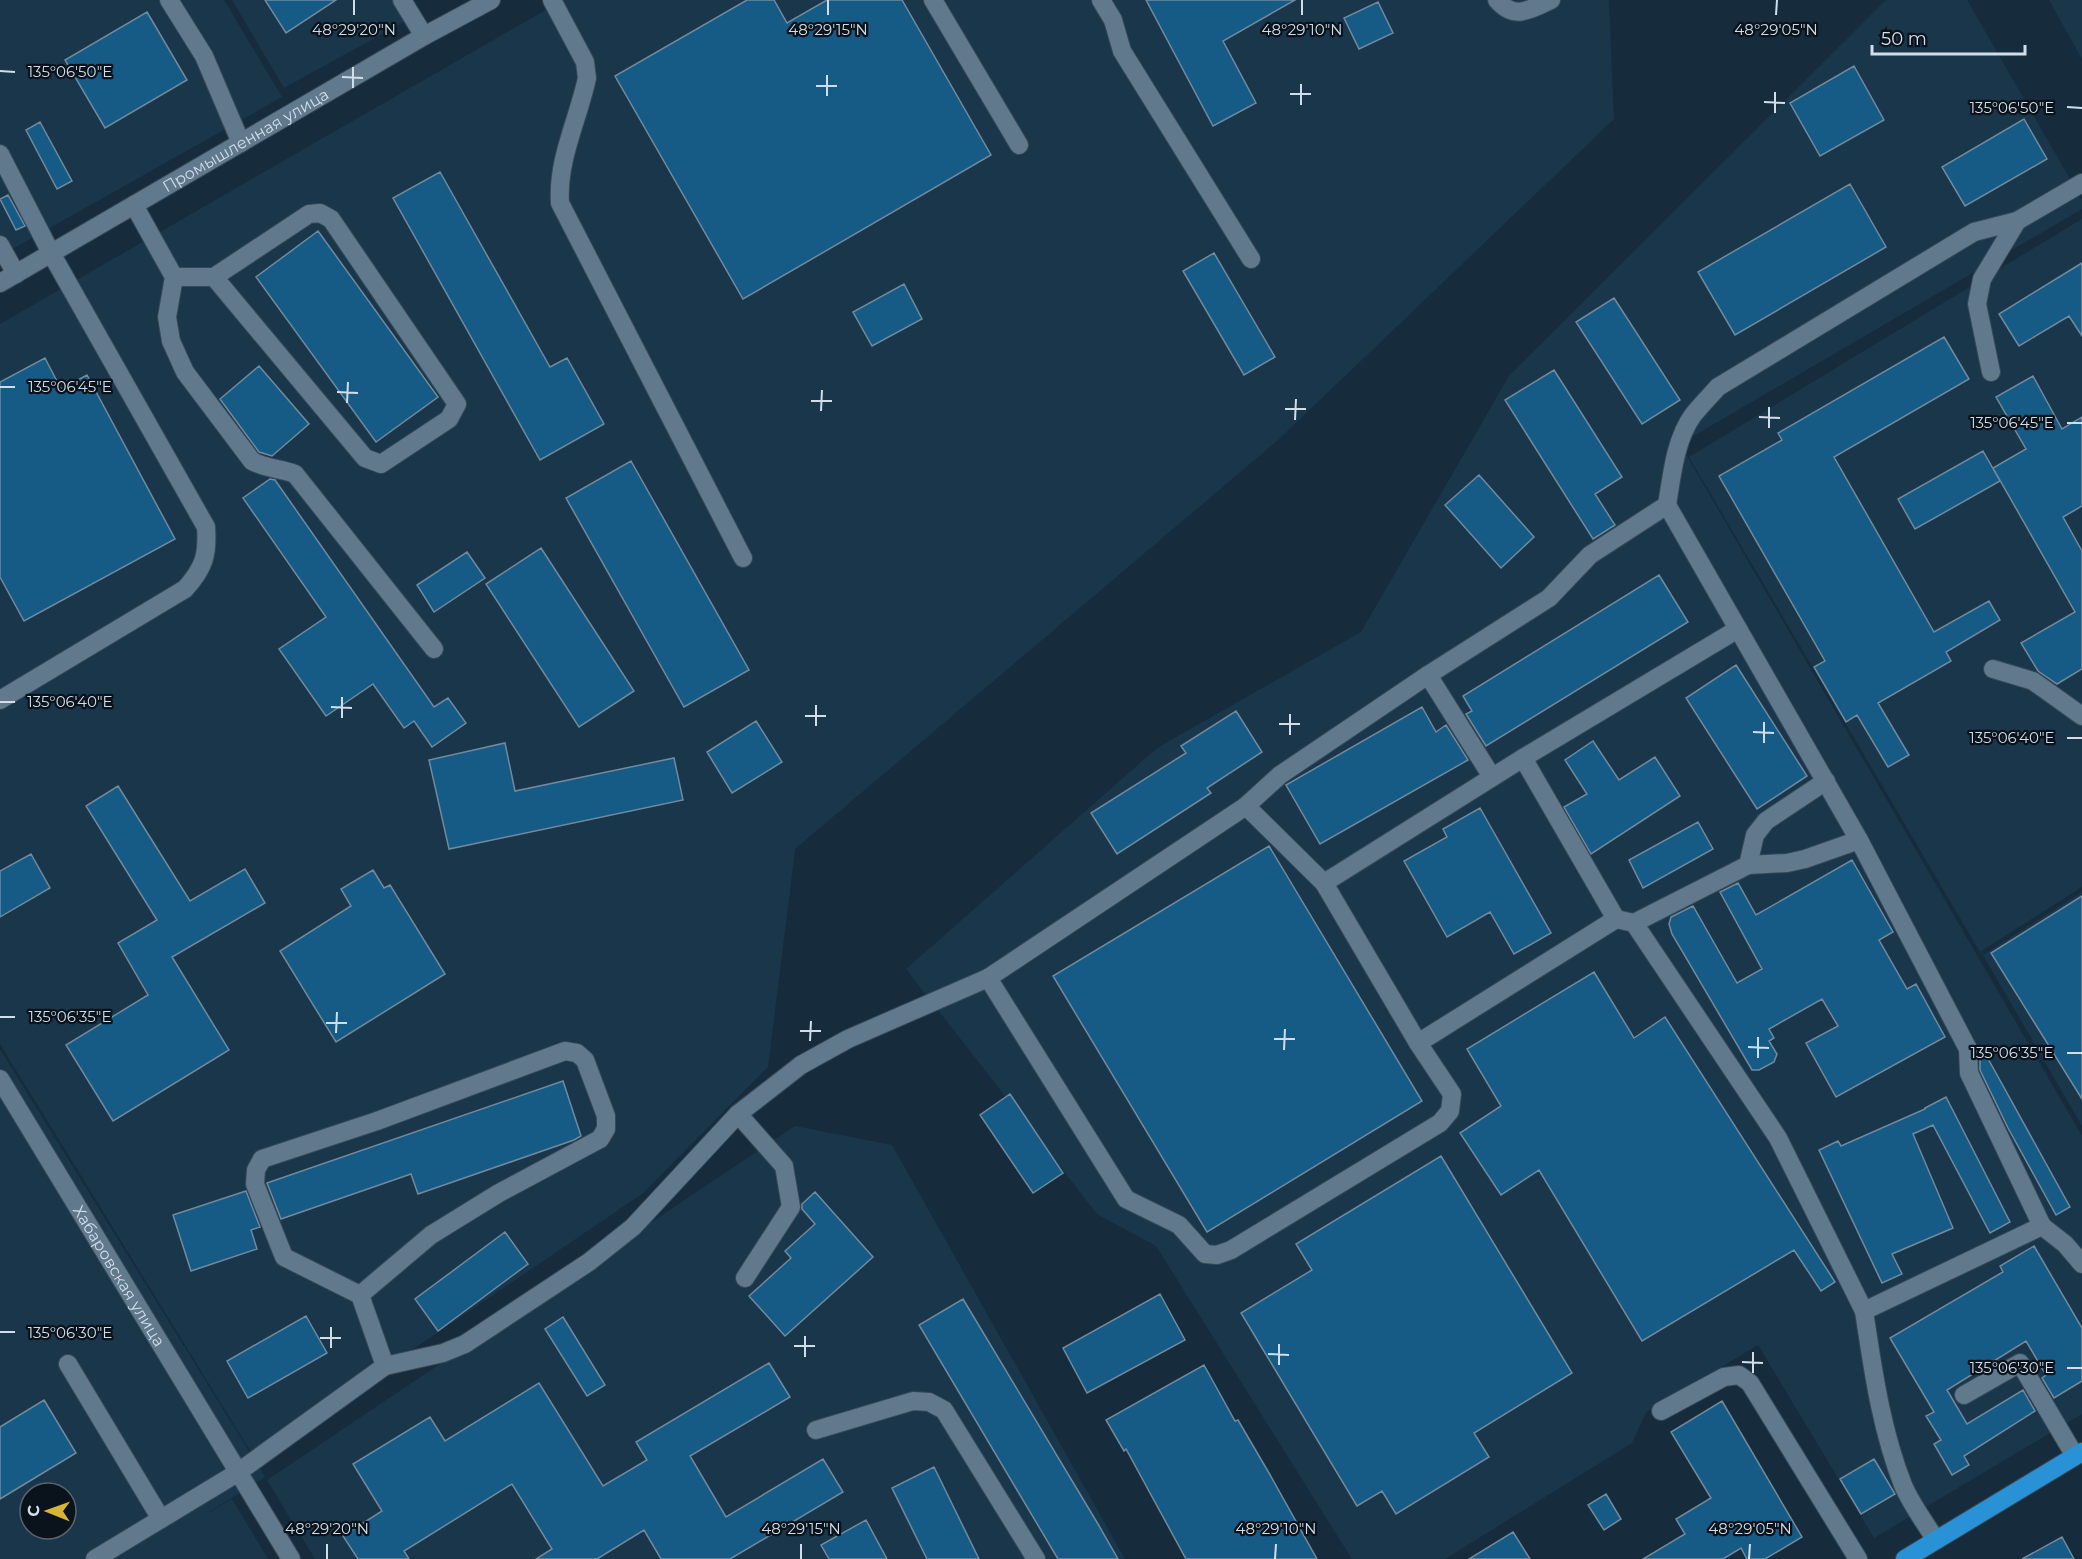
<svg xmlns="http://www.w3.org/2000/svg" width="2082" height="1559" viewBox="0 0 2082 1559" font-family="Montserrat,sans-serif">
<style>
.built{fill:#1a364b;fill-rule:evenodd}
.building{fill:#165a86;stroke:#718a9d;stroke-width:1.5}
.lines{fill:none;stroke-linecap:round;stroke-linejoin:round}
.minor-casing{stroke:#374956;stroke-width:20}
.highway-casing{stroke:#374956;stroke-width:20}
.minor{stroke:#61798c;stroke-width:18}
.highway{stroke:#2992d7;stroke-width:18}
.ticks{fill:none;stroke:#d1dee9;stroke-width:2}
.labels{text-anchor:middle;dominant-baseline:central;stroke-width:4.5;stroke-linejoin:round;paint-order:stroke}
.street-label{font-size:16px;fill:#d1dee9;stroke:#0a131b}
.ticks-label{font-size:15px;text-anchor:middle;fill:#d1dee9;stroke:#0a131b;stroke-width:4.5;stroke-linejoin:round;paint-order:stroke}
</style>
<rect width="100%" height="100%" fill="#162c3c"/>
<path class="built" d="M0 0H224L282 97 0 256Z
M232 0H409L418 14 284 88Z
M563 0H1609L1614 119 1277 441 795 849 768 1067 642 1194 254 1457 0 1044V324Z
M1886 0H1967L2082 200V209L1680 444 2082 1136V1414L1874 1538 1758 1345 1646 1412 1632 1443 1445 1559H1352L1156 1246 1097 1214 906 969 1157 748 1361 632 1509 376Z
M2049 0H2082V59Z
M2082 219V887L1980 952 1689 457Z
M2082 892V1126L1983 955Z
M0 1049 265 1477 198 1519 232 1499 268 1559H0ZM30 1493H66V1529H30Z
M795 1126 892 1145 1125 1559H315L267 1480Z"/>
<path class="building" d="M265 0H336L286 33Z
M747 0H774L787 23 827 0H902L991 155 743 299 615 76Z
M1146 0H1295L1223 41 1256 103 1213 126Z
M1378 2 1393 33 1359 49 1344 18Z
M147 12 187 80 105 128 65 60Z
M1854 66 1884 120 1820 156 1790 103Z
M2024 119 2047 159 1965 206 1942 167Z
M40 122 72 181 57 189 26 130Z
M440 172 550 367 567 358 604 424 540 460 393 198Z
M1850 184 1886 247 1735 335 1698 272Z
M8 195 25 226 16 230 0 199Z
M318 231 438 397 376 442 256 277Z
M1214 253 1275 357 1244 375 1183 271Z
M2082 263V336L2069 316 2019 346 1999 314Z
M904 284 922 319 872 346 853 312Z
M1614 298 1680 400 1642 424 1576 322Z
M1944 337 1969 379 1834 457 1934 632 1989 601 2000 620 1946 652 1951 661 1878 703 1909 755 1888 767 1857 715 1846 722 1814 667 1825 661 1719 476 1782 440 1778 433Z
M45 358 61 389 87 375 175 539 24 621 0 577V382Z
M259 366 309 424 272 456 259 452 220 399Z
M1554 370 1622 477 1595 494 1615 525 1593 539 1505 400Z
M2033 376 2062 429 2082 417V506L2063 517 2082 551V669L2057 684 2038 671 2021 643 2075 612 1993 468 2026 449 1996 397Z
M1983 451 2000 481 1915 529 1898 499Z
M631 461 749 670 684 707 566 498Z
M1479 475 1534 537 1501 568 1445 505Z
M270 479 275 480 434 707 448 698 466 723 432 747 414 721 404 728 373 684 326 716 279 649 326 617 243 498Z
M541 548 634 691 579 727 486 584Z
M467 552 485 578 434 612 417 585Z
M1659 575 1688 622 1486 746 1466 714 1472 711 1463 696Z
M1736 665 1807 776 1757 809 1686 698Z
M1422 707 1436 732 1446 725 1468 760 1320 844 1286 785Z
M1236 711 1262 752 1207 788 1211 793 1117 854 1091 813 1186 753 1181 746Z
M756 721 782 762 732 793 707 752Z
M1593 741 1619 780 1655 757 1680 796 1591 854 1564 807 1587 794 1565 760Z
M505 743 515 791 674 758 683 800 449 849 429 760Z
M118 786 190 901 245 869 265 903 172 957 229 1050 113 1121 66 1045 148 995 118 943 157 920 86 806Z
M1480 808 1551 933 1514 954 1490 912 1447 937 1404 861 1447 837 1443 829Z
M1698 822 1713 849 1643 888 1629 860Z
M1269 846 1422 1101 1207 1232 1053 976Z
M31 854 50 888 0 917V871Z
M1852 860 1893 932 1879 940 1907 989 1916 984 1945 1037 1836 1097 1806 1043 1838 1026 1822 999 1769 1029 1774 1038 1769 1041 1777 1054 1774 1062 1759 1070H1752L1672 934 1669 924 1671 917 1693 906 1737 983 1762 969 1720 892 1738 883 1756 915Z
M373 870 384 888 390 885 445 974 336 1042 280 951 351 906 341 889Z
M2082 896V1099L1991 953Z
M1594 972 1634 1038 1665 1017 1835 1282 1821 1291 1794 1250 1642 1341 1539 1170 1501 1195 1460 1133 1501 1106 1467 1049Z
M1986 1055 2070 1207 2056 1215 2008 1128 1980 1070V1058Z
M563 1081 581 1136 574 1140 418 1194 411 1174 281 1219 267 1183Z
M1010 1094 1063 1173 1033 1193 980 1115Z
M1946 1097 2010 1222 1990 1233 1933 1125 1913 1134 1953 1228 1892 1254 1902 1274 1882 1283 1819 1150 1838 1141 1841 1146 1925 1109V1108Z
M1441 1156 1572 1373 1474 1433 1489 1457 1396 1514 1382 1491 1357 1506 1241 1313 1312 1270 1296 1244Z
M246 1191 260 1227 251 1230 257 1249 191 1271 173 1215Z
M815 1192 873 1257 785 1336 749 1296 791 1258 785 1251 815 1224 802 1209V1204Z
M505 1232 528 1264 438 1331 415 1299Z
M2034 1246 2082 1328V1381L2054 1398 2042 1378 2046 1375 2026 1341 1947 1390 1967 1424 2023 1390 2035 1411 1964 1456 1969 1465 1952 1475 1934 1444 1941 1440 1926 1416 1934 1412 1890 1338 2003 1272 2000 1266Z
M1160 1294 1185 1340 1087 1393 1063 1348Z
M963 1299 1098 1524 1118 1559H1058L919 1325Z
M306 1316 327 1353 248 1398 227 1361Z
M563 1317 605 1385 587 1396 545 1329Z
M769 1363 790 1397 690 1456 726 1517 823 1459 843 1492 730 1559H661L644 1530 597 1559H536L552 1549 512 1484 404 1551 409 1559H358L343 1536 382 1511 353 1464 430 1417 445 1441 539 1383 603 1486 647 1460 636 1442Z
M1204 1365 1235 1421 1238 1420 1269 1473 1317 1559H1186L1126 1449 1124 1451 1106 1420Z
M44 1400 76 1453 0 1499V1427Z
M1722 1401 1802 1537 1765 1559H1747L1741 1548 1723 1559H1643L1685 1534 1676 1519 1711 1498 1671 1432Z
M1874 1459 1895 1494 1861 1514 1840 1479Z
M934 1467 979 1559H927L892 1488Z
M1606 1494 1621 1519 1604 1530 1588 1505Z
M866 1520 887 1559H829L821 1545Z
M1513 1532 1530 1559H1469Z
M2062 1537 2074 1559H2022Z"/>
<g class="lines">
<defs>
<g id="minor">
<path d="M169 0 204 56 241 143"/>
<path d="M402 0 424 36"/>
<path d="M552 0 585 62 587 78C578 120 557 160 560 203L743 558"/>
<path d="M933 0 1019 145"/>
<path d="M1101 0 1113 20 1122 51 1251 259"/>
<path d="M1497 0C1515 21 1530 9 1551 0"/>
<path d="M0 154 51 253 206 527C208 555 204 568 185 589L0 700"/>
<path d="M134 205 174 277 167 317 171 341 185 372 252 461C267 469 279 468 295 474L434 649"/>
<path d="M0 245 16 274"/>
<path d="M174 277H214L309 214 320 213 331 219 457 404 449 419 381 464 365 458 214 277"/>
<path id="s1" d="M0 283 424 36 491 0"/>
<path d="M1991 372 1977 304 1982 279 2017 221"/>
<path d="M1667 505 1859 840 1968 1049 1969 1073 2042 1226"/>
<path d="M1993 669 2033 681 2082 716"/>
<path d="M1428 675 1492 777"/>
<path d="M1523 758 1616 919"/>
<path d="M1246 806 1324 883 1523 758 1738 629"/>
<path d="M1748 865 1787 863 1805 859 1859 840"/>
<path d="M1324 883 1418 1043"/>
<path d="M1634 923 1778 1138 1864 1311"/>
<path d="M988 978 1126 1199 1179 1225 1205 1254 1217 1255 1231 1250 1440 1123 1450 1111 1452 1094 1418 1043 1616 919 1634 923 1748 865 1755 835 1766 821 1826 781"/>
<path id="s2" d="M0 1079 291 1559"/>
<path d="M738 1114 784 1166 791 1207 745 1278"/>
<path d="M360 1295 284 1257 255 1184 256 1170 262 1159 377 1121 565 1051 577 1053 585 1060 606 1116V1129L600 1139 499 1193 431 1235 360 1295 385 1366"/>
<path d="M68 1364 161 1519"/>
<path d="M1964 1395 2020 1363 2075 1456"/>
<path d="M1661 1411 1724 1377 1739 1375 1750 1383 1858 1559"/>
<path d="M816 1430 913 1401 929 1402 944 1410 1036 1559"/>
<path d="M1936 1540C1925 1523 1911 1504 1903 1485 1881 1429 1873 1370 1864 1311L2042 1226 2065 1244 2082 1264"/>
<path d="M95 1559 237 1473 385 1366 443 1353 465 1344 589 1262 633 1227 738 1114 801 1065 848 1039 988 978 1246 806 1280 775 1428 675 1549 598 1590 555 1667 505C1672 475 1675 440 1693 415 1701 405 1710 396 1718 387L1974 232 2017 221 2082 183"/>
</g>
<path id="highway" d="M1905 1559 2082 1452"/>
</defs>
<use href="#minor" class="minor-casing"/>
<use href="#highway" class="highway-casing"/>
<use href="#minor" class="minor"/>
<use href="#highway" class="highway"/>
</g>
<path class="ticks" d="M354 15V0M828 15V0M1302 15V0M1776 15 1777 0M0 71 15 72M342 77 363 78M816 86H837M353 88V67M1290 94H1311M827 96V75M1764 102 1785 103M1301 105V84M2067 107 2082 108M1775 113V92M0 387H15M337 392 358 393M811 401H832M347 403 348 382M1285 409H1306M821 411 822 390M1759 417 1780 418M1295 420 1296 399M2067 423H2082M1769 428V407M0 702H15M331 707 352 708M805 716H826M342 718V697M1279 724H1300M816 726V705M1753 732 1774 733M1290 735V714M2067 738H2082M1764 743V722M0 1017H15M326 1023H347M800 1031H821M336 1033 337 1012M1274 1039H1295M810 1041 811 1021M1748 1047 1769 1048M1284 1050 1285 1029M2067 1053H2082M1758 1058V1037M0 1332H15M320 1338H341M794 1346H815M331 1348V1327M1268 1354 1289 1355M805 1357V1336M1742 1362 1763 1363M1279 1365V1344M2067 1368H2082M1753 1373V1352M327 1559V1544M801 1559V1544M1275 1559 1276 1544M1749 1559 1750 1544"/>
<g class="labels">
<g class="street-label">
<text stroke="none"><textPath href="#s1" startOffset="284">Промышленная улица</textPath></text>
<text stroke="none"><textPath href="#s2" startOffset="230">Хабаровская улица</textPath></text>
</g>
</g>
<g class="ticks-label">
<text x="354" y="35">48°29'20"N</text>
<text x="828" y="35">48°29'15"N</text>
<text x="1302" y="35">48°29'10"N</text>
<text x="1776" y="35">48°29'05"N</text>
<text x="70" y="77">135°06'50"E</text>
<text x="2012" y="113">135°06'50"E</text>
<text x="70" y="392">135°06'45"E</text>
<text x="2012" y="428">135°06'45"E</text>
<text x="70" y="707">135°06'40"E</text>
<text x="2012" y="743">135°06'40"E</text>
<text x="70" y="1022">135°06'35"E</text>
<text x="2012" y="1058">135°06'35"E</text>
<text x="70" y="1338">135°06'30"E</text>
<text x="2012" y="1373">135°06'30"E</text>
<text x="327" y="1534">48°29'20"N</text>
<text x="801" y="1534">48°29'15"N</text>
<text x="1276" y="1534">48°29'10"N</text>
<text x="1750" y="1534">48°29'05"N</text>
</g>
<g transform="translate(48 1511) rotate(271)"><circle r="28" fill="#0a131b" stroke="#5a646d" stroke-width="1.5"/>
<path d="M0-4.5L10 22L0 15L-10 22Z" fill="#d7b434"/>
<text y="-9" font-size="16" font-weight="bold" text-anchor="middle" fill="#d1dee9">С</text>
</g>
<path d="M1872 45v9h153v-9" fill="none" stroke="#d1dee9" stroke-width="3"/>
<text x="1881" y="45" font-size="18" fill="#d1dee9" stroke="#0a131b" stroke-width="4.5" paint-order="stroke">50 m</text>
</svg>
